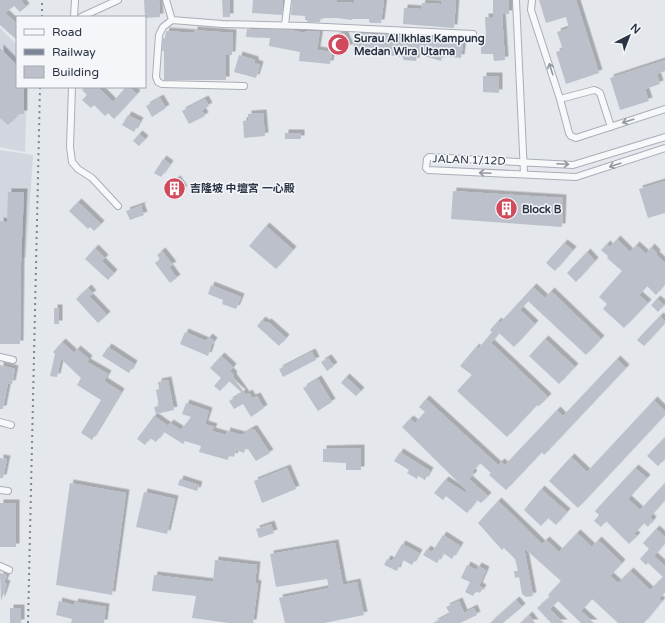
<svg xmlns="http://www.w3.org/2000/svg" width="665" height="623" viewBox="0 0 665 623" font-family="'Varela Round','Noto Sans SC',sans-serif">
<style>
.built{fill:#d2d6de}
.building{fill:#bbc0ca;filter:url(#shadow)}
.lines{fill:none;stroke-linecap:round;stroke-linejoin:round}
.minor-casing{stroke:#a9aeb7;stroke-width:8}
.minor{stroke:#f7f8fa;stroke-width:6}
.rail{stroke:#7d8696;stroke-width:2;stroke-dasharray:2 4;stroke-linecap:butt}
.oneway{stroke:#9196a0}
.labels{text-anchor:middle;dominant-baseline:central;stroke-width:3;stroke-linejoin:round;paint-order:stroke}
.poi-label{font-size:11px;font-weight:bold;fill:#2b3445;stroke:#f4f6f9;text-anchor:start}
.street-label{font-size:11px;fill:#2b3445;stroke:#f4f6f9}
</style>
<defs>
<filter id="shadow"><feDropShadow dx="3.5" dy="-3.5" stdDeviation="0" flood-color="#0004"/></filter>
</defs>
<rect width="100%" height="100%" fill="#e4e7ec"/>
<path class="built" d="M0 28 17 45V87H27L25 152 0 147Z
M0 150 33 155 26 258 0 254Z"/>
<path class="building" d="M0 0H21L26 7 20 12 14 6 5 13 17 24V40L0 25Z
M144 0H159L160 17 145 18Z
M222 0H230V17H223Z
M253 0H283L282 15 252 13Z
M292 0H337L336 2 354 3 355 0H384L381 23H371L369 22V19H352V20L337 18H321L320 22H307V20H305V16L291 15Z
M441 0H456L454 28 403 24 404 8 421 9 422 3 441 4Z
M493 0H509V14H502L505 60 494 61 493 54H481V46H484L485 36H486L485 17H493Z
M539 0H576L599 73 566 84 556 52 563 50 557 32 569 28 566 17 546 23Z
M247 29 290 30 305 33 306 31H320L317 50 332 52 330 64 299 61 300 52 269 46 270 38 246 37Z
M194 30 233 33 232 55H226V80H164V51H162L163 38H165L166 31 194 33Z
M344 33 350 47 334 54 328 40Z
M354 33 446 38 445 41 463 43 461 58 442 56 441 61 417 54 416 61 403 60V57L379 54V56L369 55V53L353 52Z
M0 48 17 65V87H24V114H19L8 125 0 118Z
M239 55 255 60V63L260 65 256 78 234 72Z
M665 60V71L657 74 660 84 645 89 649 101 620 110 610 78Z
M483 76H499V93L483 92Z
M85 87H98L113 102 126 87H130L137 94 114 119 108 113 105 116 94 105 91 108 82 100 87 95 82 90Z
M160 98 166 108 152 117 146 106Z
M205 99 209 106 202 110 205 116 189 124 182 111Z
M263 113 265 136 244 138 243 121 248 120V114Z
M128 115 140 121 134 132 122 125Z
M285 133H301V139H285Z
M139 134 145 139 139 146 133 141Z
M163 159 170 164 161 177 154 173Z
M177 179 184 189 173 197 166 187Z
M665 181V213L648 218 639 189Z
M453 191 563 198 562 227 451 219Z
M8 192H24L21 262 20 344H0V221L7 222Z
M78 202 101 224 94 231 90 227 88 229 69 211Z
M143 205 141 207 144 215 130 220 126 211Z
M266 226 293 250 276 269 249 246Z
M617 239 630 252 636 245 646 254 651 247 657 253 656 255 665 263V284L656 295 647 286 639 295 648 303 624 328 603 309 607 304 599 297 622 271 607 258 608 256 601 250 607 244 610 247Z
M564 243 573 250 555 271 546 263Z
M95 248 105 258 102 261 114 273 108 280 85 259Z
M162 251 173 265 169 267 177 278 170 283 155 263 160 259 157 255Z
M587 252 595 261 576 282 567 273Z
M211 285 241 297 236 309 222 304 223 300 208 294Z
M533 287 545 298 551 291 601 339 586 355 528 301 520 310 535 324 514 347 499 333 491 343 548 397 539 406 537 405 507 437 457 391 472 375 460 366 476 347 478 349 492 332 490 330 498 321 500 323Z
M88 288 93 294 89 296 107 315 98 323 76 299Z
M657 299 664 305 658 312 651 305Z
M54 308H59V324H54Z
M660 316 665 321V323L644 346 637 340Z
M262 320 266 323 268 322 286 338 279 346 257 326Z
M185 332 206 341 209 337 214 341 210 347H211L208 356 180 344Z
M545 339 575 367 559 384 529 356Z
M62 342 74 353 77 349 89 359 87 362 108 374 104 381 121 392 92 440 81 433 101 400 77 385 81 378 61 359 57 377 50 376 55 354 53 352Z
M108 347 134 364 129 373 102 356Z
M312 352 316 360 283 377 279 369Z
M221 356 233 367 230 371 234 375 233 377 244 392 242 393 229 381 220 391 214 386 221 378 210 368Z
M328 358 334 366 327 371 321 362Z
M617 359 626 368 544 455 542 452 506 490 489 475 491 473 480 463 472 472 474 474 469 479 488 496 481 503 477 500 467 513 446 496 443 500 434 493 445 480 466 493 467 491 402 427 410 419 415 423 425 412 419 407 426 399 498 465 501 462 505 465 557 410 563 416Z
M0 365 15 369 12 384 8 383 3 409H0Z
M346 377 361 391 356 396 341 383Z
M318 379 332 402 318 411 303 388Z
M168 380 174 410 156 414 154 407 159 406 156 390 159 389 158 382Z
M244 392 246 395 249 393 252 398 257 396 264 408 251 417 243 404 234 409 229 401Z
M654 400 665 411V415L578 508 549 481 571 457 587 472Z
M186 403 209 411 205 424 214 427 212 431 226 435 227 431 242 435 252 429H254L270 453 256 461 246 446 244 453 236 450 234 457 229 455 228 460 199 452 201 446 185 441 183 444 164 432 156 442 150 438 145 445 137 439 154 416 168 426 170 423 181 430 191 417 182 414Z
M665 437V459L658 466 647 456Z
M361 448V470H346V463L323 462V449Z
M400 452 430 471 425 480 418 476 417 479 407 473 409 470 394 461Z
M0 458 7 459 3 478H0Z
M287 468 296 489 262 503 254 481Z
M635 468 647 478 628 499 640 510 665 483V500L650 517 653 520 648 527 644 523 634 534 637 536 629 544 606 521 601 527 594 521 599 515 595 511Z
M180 479 199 485 197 491 178 485Z
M70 483 126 493 112 595 56 585Z
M541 489 567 512 556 525 548 518 541 526 524 510Z
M144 492 175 499 167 534 136 527Z
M498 501 542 544 546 540 559 552 577 533 592 547 598 540 622 563 610 576 618 583 630 571 650 590 663 577 648 563 646 565 640 559 649 549 643 543 656 529 665 537V543L654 556 665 566V592L659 599 662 601 644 623H618L592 599 581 611 594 623H581L558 601 550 609 564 623H551L537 608 550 597 548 595 561 581 524 548 533 596 526 597 522 594 519 577 515 578 514 571H518L515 559 504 548 502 550 478 523Z
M0 503H16V547H0Z
M271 524 274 533 259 538 256 529Z
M443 535 460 546 452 559 443 553 437 563 423 555 427 549 432 552Z
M335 543 343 585 357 582 364 615 324 623H285L279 598 329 588 327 579 276 587 270 554Z
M402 544 419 553 412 565 403 560 402 564 400 563 397 571 384 565 387 559 392 561Z
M215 560 257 565 255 583 258 584 253 623H229L192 618 196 596 152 591 154 575 213 582Z
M467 565 476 570 478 566 486 570 479 586 483 588 480 593 476 591 473 596 465 592 470 582 461 578Z
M0 573 7 575 4 583 7 584 1 601Z
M516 600 522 607 503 623H490Z
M59 601 74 605 75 602 106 607 104 623H71L72 619 56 615Z
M459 601 464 613 474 608 477 615 460 623H433L450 614 446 607Z
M10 608H21V623H10Z
M529 615 535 623H520Z"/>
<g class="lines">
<defs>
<path id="minor" d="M166 0 172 20 222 24 305 26 473 34
M516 0 524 174
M532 0 531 10 560 99 569 133 571 136 576 138 665 109
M74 17 75 0
M81 17 118 0
M172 20 163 27 159 35 156 77 158 82 162 84 244 86
M285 25 288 0
M72 87 70 147 72 162 78 169 92 178 118 206
M560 99 594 90 597 91 600 93 611 127
M665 137 573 165 429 157 427 159 426 168 428 170 576 177 665 148
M0 357 13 360
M0 422 11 425
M0 490 8 491
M0 566 9 570"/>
</defs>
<use href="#minor" class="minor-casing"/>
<use href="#minor" class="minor"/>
<path class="rail" d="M42 17V0
M28 623 40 87"/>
</g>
<defs><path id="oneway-shaft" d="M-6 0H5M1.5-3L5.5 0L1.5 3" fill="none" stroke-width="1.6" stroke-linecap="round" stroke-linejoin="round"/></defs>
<g class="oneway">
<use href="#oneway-shaft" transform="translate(551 69) rotate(-108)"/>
<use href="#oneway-shaft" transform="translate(628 121) rotate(162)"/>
<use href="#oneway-shaft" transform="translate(563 164) rotate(3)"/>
<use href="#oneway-shaft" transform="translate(615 165) rotate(162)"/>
<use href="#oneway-shaft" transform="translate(485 173) rotate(-177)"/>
</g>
<defs>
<symbol id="mosque-disc" viewBox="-11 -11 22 22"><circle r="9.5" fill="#d1495b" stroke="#f4f6f9"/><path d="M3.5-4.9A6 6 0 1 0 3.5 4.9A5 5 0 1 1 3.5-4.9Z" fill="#fff"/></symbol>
<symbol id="building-disc" viewBox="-11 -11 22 22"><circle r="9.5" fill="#d1495b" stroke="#f4f6f9"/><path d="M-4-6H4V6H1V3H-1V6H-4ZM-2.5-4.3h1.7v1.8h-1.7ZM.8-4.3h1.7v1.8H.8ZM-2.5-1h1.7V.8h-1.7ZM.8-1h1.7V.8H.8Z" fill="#fff"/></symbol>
</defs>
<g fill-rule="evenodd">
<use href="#mosque-disc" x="326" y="32" width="25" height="25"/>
<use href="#building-disc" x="162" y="176" width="25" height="25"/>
<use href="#building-disc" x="494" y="196" width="25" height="25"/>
</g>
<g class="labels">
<g class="poi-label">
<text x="354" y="38">Surau Al Ikhlas Kampung<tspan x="354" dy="13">Medan Wira Utama</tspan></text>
<text x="190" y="188">吉隆坡 中壇宮 一心殿</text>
<text x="522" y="209">Block B</text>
</g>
<g class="street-label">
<text transform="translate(469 160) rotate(2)">JALAN 1/12D</text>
</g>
</g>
<rect x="16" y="16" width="130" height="72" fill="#f4f6f9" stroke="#a4a8b1"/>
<rect x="24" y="29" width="20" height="6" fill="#f7f8fa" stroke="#a4a8b1"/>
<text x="52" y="36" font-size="12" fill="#2b3445">Road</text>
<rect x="24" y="49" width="20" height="6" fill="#7d8696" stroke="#a4a8b1"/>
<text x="52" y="56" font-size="12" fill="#2b3445">Railway</text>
<rect x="24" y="66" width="20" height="12" fill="#bbc0ca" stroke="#a4a8b1"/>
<text x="52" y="76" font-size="12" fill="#2b3445">Building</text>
<g transform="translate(629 36) rotate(42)" stroke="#f4f6f9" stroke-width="3" paint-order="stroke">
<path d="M0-3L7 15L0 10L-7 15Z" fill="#2b3445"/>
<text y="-6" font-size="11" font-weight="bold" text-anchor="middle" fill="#2b3445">N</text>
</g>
</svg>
